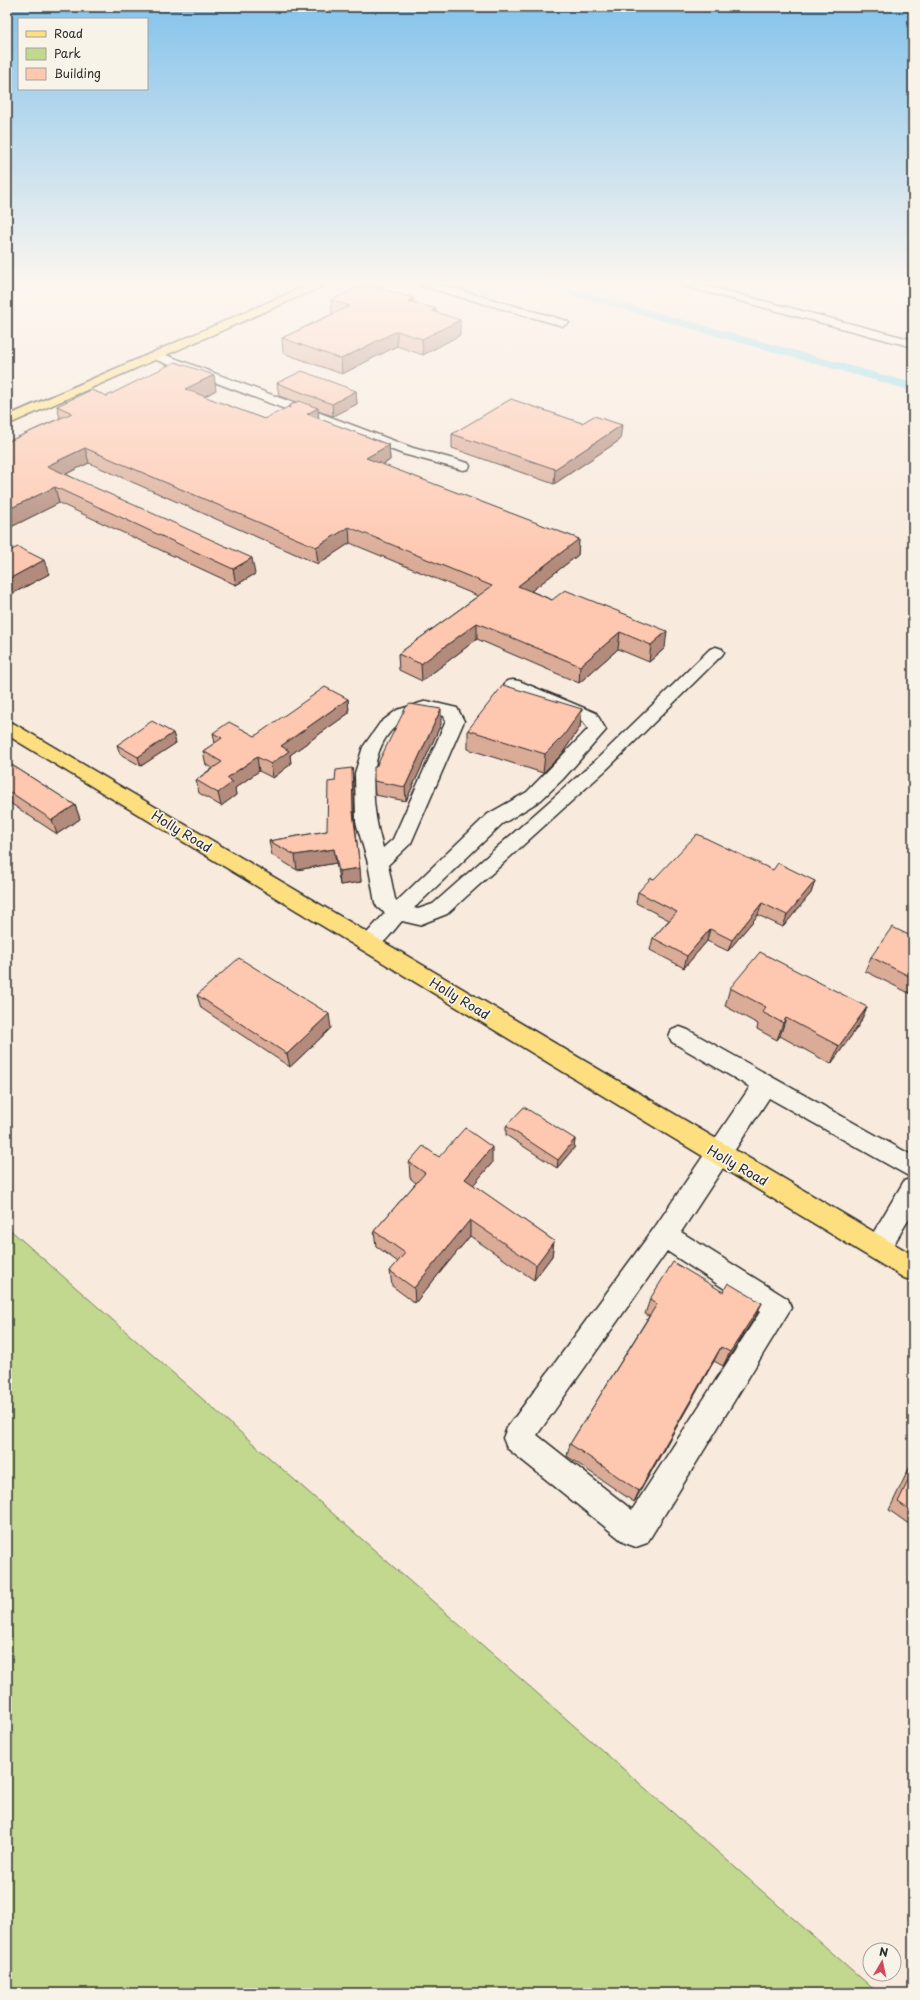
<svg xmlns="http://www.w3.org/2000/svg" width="920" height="2000" viewBox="0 0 920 2000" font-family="'Playpen Sans',sans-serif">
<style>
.green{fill:#c1d88e;stroke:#76825c}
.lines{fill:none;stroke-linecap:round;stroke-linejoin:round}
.canal{fill:#8edaef;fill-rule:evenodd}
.minor-casing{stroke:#2b2b2b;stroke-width:3}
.major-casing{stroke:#2b2b2b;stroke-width:3}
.minor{fill:#f7f3e8;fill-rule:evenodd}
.major{fill:#fddf80;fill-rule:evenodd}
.wall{fill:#daab97;stroke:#2b2b2b}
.shaded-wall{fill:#b28b7b;stroke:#2b2b2b}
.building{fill:#fec7b0;stroke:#2b2b2b}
.labels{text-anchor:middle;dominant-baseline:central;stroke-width:3.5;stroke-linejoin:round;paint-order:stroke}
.street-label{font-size:13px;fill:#2b2b2b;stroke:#f7f3e8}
</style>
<rect width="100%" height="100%" fill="#f8eadd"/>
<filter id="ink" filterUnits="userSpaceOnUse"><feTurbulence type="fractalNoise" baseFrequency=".025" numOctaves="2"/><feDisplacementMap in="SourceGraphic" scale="8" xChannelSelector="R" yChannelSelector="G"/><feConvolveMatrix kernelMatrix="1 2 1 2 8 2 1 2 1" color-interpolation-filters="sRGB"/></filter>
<g filter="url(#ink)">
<path class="green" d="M7 1227 878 1993H7Z"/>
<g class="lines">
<path class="canal" d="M537 284H554L913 383V391L538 286Z"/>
<defs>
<path id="minor" d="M421 284H438L567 321 569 323 563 326 559 325 422 286Z
M682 284H699L913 340V347L683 286Z
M158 352 413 448 468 463 470 466 468 469 463 470 403 454 154 359 152 356Z
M716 647 722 649 724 652 722 655 607 769 447 914 419 925 402 921C391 933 379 954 362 949L358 943 385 913 378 908 375 903 368 863 356 822 355 773 363 747 380 723 397 710 427 701 457 708 464 721 411 843 388 865 395 899 397 901 488 814 527 792 588 729 583 721 507 689 504 685 507 681 513 680 519 681 596 713 606 730 563 779 541 800 502 824 414 908 418 909 433 904 595 761 710 649ZM428 712 444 716 446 721 393 839 383 848C371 807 362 739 410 717 416 715 422 713 428 712Z
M680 1027 688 1030 913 1156V1212L887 1256 878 1260 869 1256 865 1248 869 1240 904 1181 912 1178 769 1098 681 1232 788 1299 791 1308 647 1543 636 1547 625 1543 507 1448 503 1438 507 1428 655 1227 750 1087 672 1042 669 1036 672 1030ZM667 1251 760 1312 632 1510 537 1435Z"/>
<path id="major" d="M310 284H324L323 286 7 425V416Z
M7 721 13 723 913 1255V1281L904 1278 7 735Z"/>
</defs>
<use href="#minor" class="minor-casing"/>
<use href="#major" class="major-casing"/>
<use href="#minor" class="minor"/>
<use href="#major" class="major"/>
</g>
<path class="wall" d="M413 298V302L436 313 460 335 423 355 397 346 342 374 283 353 282 338 332 314 331 300Z
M277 383 356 391 357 404 333 416 318 411 319 419 389 445 390 460 383 465 579 539 578 555 531 591 665 648 649 662 618 649 579 683 477 639 422 681 399 670 398 654 478 596 350 543 318 564 89 463 66 474 255 574 236 585 59 503 7 529V442L60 418 57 406 107 396 216 390 204 397 264 419 290 408 289 406 296 402 279 396Z
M452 434 620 440 554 484 452 448Z
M7 552 49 574 10 595 7 593Z
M348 699 349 713 290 755 291 764 273 778 259 771 235 788 236 795 221 806 199 793 196 780 212 768 206 765 203 751 215 743 213 733 255 736Z
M582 709 580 727 562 754 543 773 468 749V730Z
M441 724 406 801 375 795 374 781 376 767Z
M173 733 176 743 141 766 120 754 117 745Z
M7 762 75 805 80 819 57 834 7 801Z
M354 783 355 823 361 882 340 885 336 863 297 870 272 855 269 841 327 831Z
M773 870 815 881 811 893 783 927 758 915 728 951 707 941 684 968 650 950 653 938 669 920 636 903 638 892 654 879Z
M913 937V995L865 971 871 957Z
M730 988 867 1007 859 1025 831 1064 780 1036 777 1040 757 1029 758 1024 725 1006Z
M197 995 331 1028 290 1067 201 1008Z
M506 1126 575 1139 574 1148 557 1168 506 1135Z
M439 1157 492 1163 473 1185 554 1241 552 1256 534 1280 470 1236 415 1303 392 1286 390 1271 398 1262 376 1246 374 1231 416 1183 410 1178 409 1162Z
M723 1292 762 1303 755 1317 723 1366 714 1361 634 1502 567 1456 570 1444 649 1316 645 1314 650 1299Z
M913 1460V1527L889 1510Z"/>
<path class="shaded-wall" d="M413 298V313L409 301Z
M436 309 437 324 432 311Z
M460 320V335L423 355 422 339Z
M397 331V346L342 374 341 359Z
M214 375 216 390 188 405 185 389Z
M356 391 357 404 333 416 332 404Z
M318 408 319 424 307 414Z
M622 425 620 440 554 484 555 469Z
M389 445 390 460 367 474 366 458Z
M85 448 89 463 51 481 47 466Z
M55 487 59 503 7 529V510Z
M349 527 350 543 318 564 316 547Z
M579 539 578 555 517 602 518 586Z
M252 558 255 574 236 585 233 569Z
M44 560 49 574 10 595 7 585V580Z
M477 623V639L422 681 421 664Z
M667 631 665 648 649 662 651 645Z
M620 632 618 649 579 683 580 666Z
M348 699 349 713 290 755 291 764 273 778 271 764 281 746Z
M441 709V724L406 801 405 787Z
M582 709 580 727 562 754 543 773 545 754Z
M173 733 176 743 141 766 138 757Z
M257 757 259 771 235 788 236 795 221 806 218 793 227 778Z
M352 768 354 783 355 826 353 812Z
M75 805 80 819 57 834 52 820Z
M334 849 336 863 297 870 295 855Z
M360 868 361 882 340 885 339 871Z
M815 881 811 893 783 927 787 915Z
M762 903 758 915 728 951 732 940Z
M710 929 707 941 684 968 687 956Z
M867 1007 859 1025 831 1064 839 1046Z
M329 1014 331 1028 290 1067 287 1054Z
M786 1018 780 1036 777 1040 783 1023Z
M575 1139 574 1148 557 1168 558 1160Z
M492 1147V1163L465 1195V1179Z
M470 1220V1236L415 1303 414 1288Z
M554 1241 552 1256 534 1280 536 1265Z
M762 1303 755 1317 723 1366 730 1352Z
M721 1347 714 1361 634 1502 639 1491Z"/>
<path class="building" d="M366 284 413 298 409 301 436 309 432 311 460 320 422 339 397 331 341 359 282 338 350 306 331 300Z
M175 362 214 375 185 389 264 419 288 407 290 408 289 406 299 401 318 408 307 414 389 445 366 458 579 539 518 586 552 600 565 590 667 631 651 645 620 632 580 666 477 623 421 664 398 654 492 586 349 527 316 547 85 448 47 466 252 558 233 569 55 487 7 510V442L72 413 57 406 91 390 107 396Z
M302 371 356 391 332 404 277 383Z
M511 399 582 423 594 416 622 425 555 469 452 434Z
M18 547 44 560 7 580V552Z
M503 685 582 709 564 735 545 754 468 730Z
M325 687 348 699 281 746 289 751 271 764 257 757 227 778 233 782 218 793 196 780 222 762 203 751 222 738 213 733 229 722 255 736Z
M410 704 441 709 405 787 374 781V767H376L406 707Z
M152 721 173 733 138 757 117 745Z
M7 762 75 805 52 820 7 790Z
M352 768 353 812 360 868 339 871 334 849 295 855 269 841 327 831 328 782 335 781 336 770Z
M697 834 773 870 778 863 815 881 787 915 762 903 732 940 710 929 687 956 653 938 677 912 638 892 651 878 654 879Z
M892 927 913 937V978L871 957Z
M760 952 867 1007 839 1046 786 1018 783 1023 762 1012 766 1007 730 988Z
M239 958 329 1014 287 1054 197 995Z
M524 1107 575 1139 558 1160 506 1126Z
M465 1128 492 1147 465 1179 554 1241 536 1265 470 1220 414 1288 390 1271 405 1253 374 1231 425 1173 409 1162 423 1146 439 1157Z
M673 1262 723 1292 728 1283 762 1303 730 1352 721 1347 639 1491 570 1444 657 1304 650 1299Z
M913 1470V1512L898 1502Z"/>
</g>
<linearGradient id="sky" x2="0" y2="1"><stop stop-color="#84c3eb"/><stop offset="0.5" stop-color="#fcf6f0"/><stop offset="1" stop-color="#fcf6f0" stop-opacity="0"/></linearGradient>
<rect width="920" height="564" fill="url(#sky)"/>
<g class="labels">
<g class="street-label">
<text transform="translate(182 831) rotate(31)">Holly Road</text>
<text transform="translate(460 998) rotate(31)">Holly Road</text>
<text transform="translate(738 1165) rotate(30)">Holly Road</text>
</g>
</g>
<rect width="920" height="2000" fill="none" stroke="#f7f3e8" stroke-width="24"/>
<rect x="12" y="12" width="896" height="1976" fill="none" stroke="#2b2b2b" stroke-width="1.5" filter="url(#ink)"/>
<rect x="18" y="18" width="130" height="72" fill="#f7f3e8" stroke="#a5a39c"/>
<rect x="26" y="31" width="20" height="6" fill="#fddf80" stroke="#a5a39c"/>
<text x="54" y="38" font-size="12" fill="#2b2b2b">Road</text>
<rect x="26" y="48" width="20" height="12" fill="#c1d88e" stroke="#a5a39c"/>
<text x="54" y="58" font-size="12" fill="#2b2b2b">Park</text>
<rect x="26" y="68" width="20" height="12" fill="#fec7b0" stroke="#a5a39c"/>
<text x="54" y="78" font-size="12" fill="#2b2b2b">Building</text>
<g transform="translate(882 1962) rotate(9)"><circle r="19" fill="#f7f3e8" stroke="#a5a39c"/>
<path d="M0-3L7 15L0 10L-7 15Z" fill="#d1495b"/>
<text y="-6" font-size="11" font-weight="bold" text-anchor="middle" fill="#2b2b2b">N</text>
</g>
</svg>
